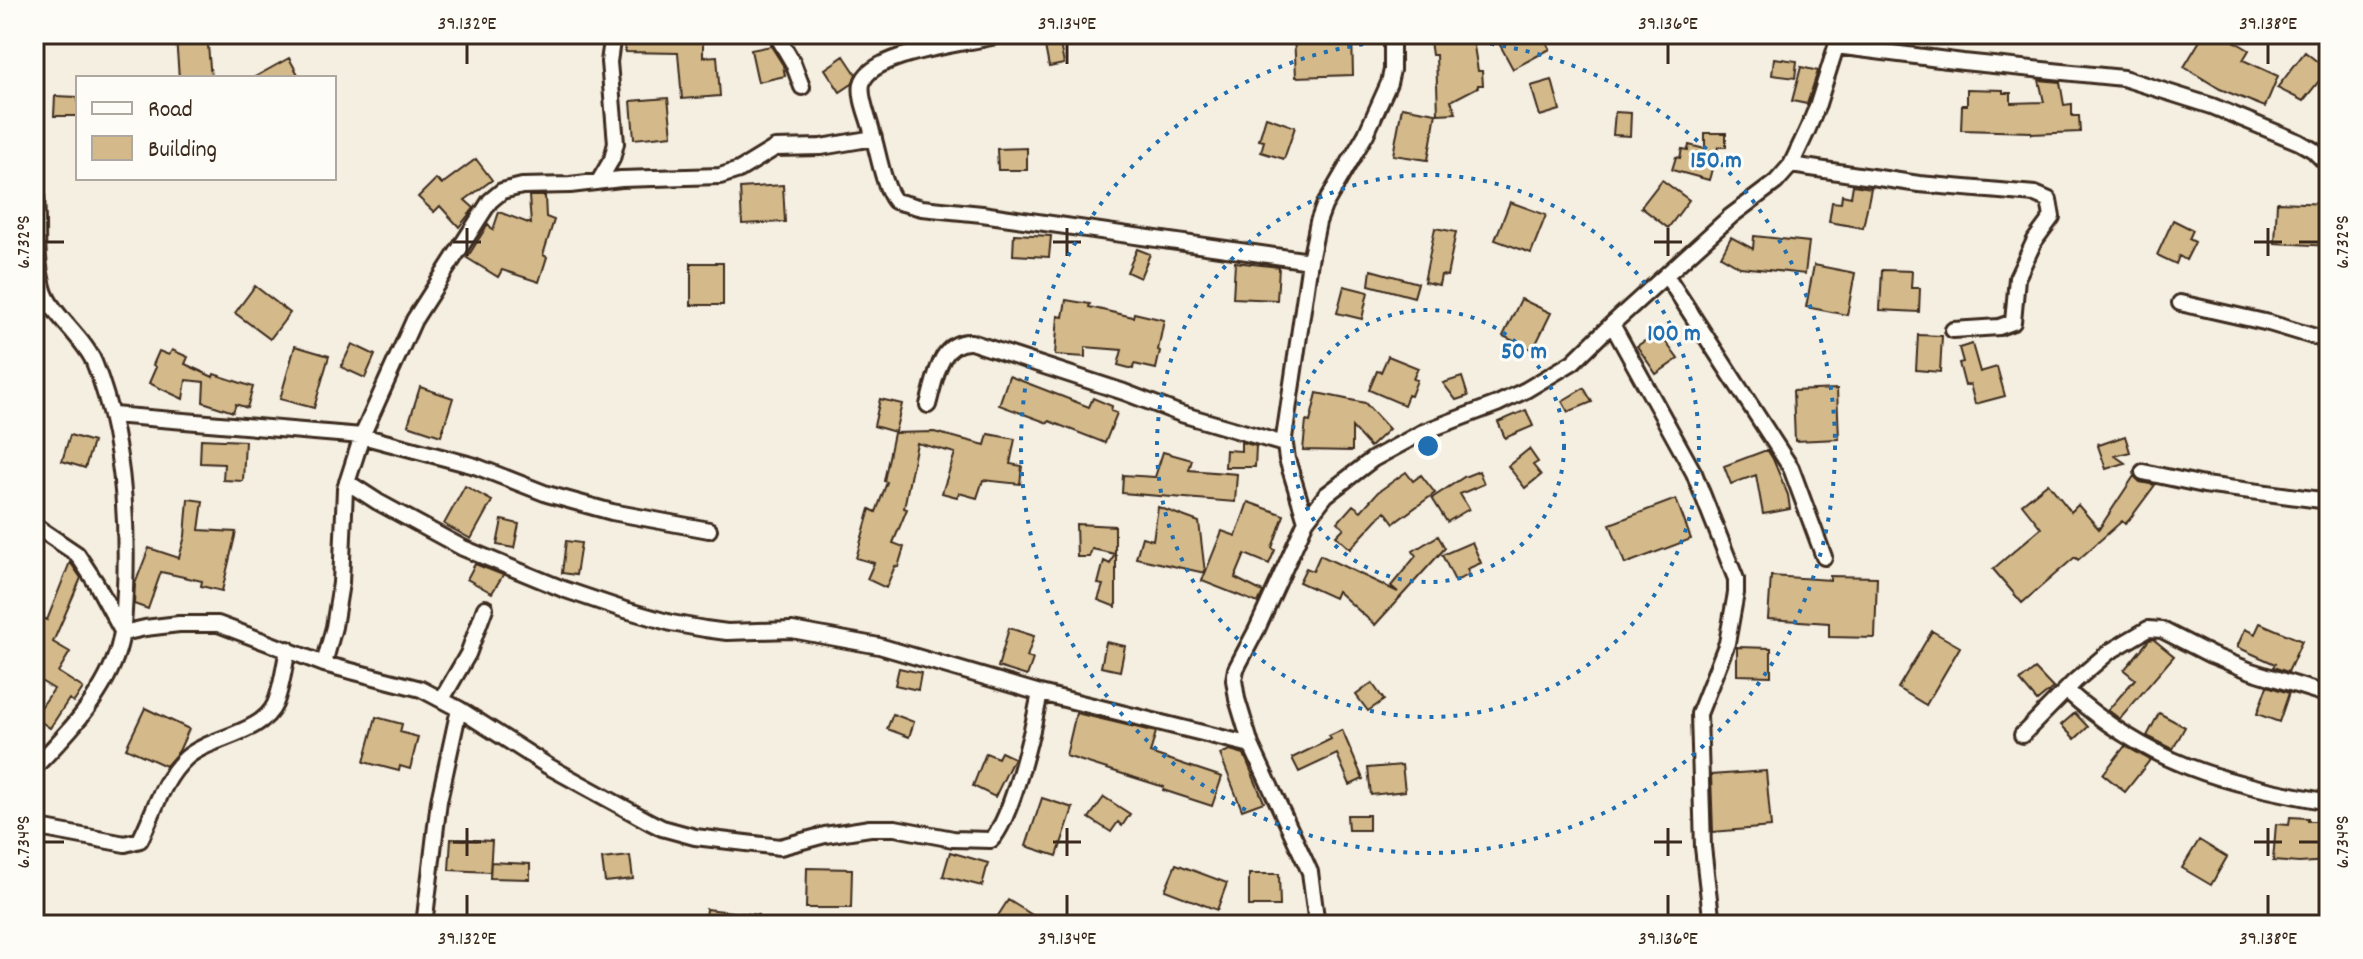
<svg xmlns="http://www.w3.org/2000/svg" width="2363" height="959" viewBox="0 0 2363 959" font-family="Dekko,sans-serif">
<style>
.building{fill:#d4ba8a;stroke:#3b2a1e;stroke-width:2}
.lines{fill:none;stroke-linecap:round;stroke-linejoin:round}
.minor-casing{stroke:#3b2a1e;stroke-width:20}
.minor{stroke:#fdfcf7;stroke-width:14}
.ticks{fill:none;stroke:#3b2a1e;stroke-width:3}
.ring{fill:none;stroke:#1f6fb2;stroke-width:4;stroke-dasharray:4 8}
.centre{fill:#1f6fb2;stroke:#fdfcf7;stroke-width:4}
.ring-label{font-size:24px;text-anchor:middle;font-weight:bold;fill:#1f6fb2;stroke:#fdfcf7;stroke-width:6;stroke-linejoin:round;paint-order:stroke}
.neatline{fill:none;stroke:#3b2a1e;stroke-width:3}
.ticks-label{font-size:20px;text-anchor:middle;fill:#3b2a1e}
</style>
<rect width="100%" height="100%" fill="#f5efe1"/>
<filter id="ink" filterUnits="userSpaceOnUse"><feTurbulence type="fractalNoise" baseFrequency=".0125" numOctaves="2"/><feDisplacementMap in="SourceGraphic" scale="16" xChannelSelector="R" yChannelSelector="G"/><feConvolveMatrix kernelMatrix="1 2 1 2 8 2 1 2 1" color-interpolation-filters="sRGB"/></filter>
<g filter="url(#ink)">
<path class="building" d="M625 34H703V57L717 56 720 96 682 99 678 53 625 52Z
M1058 34 1064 64 1049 67 1043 36Z
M1294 34H1352L1353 75 1296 77Z
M1429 34H1472L1478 71H1482L1483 85H1478V87L1451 101 1456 113 1438 114 1436 55H1432Z
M1494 34H1542L1550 49 1513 69Z
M2204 34H2222L2249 50 2243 60 2278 76 2265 107 2220 89 2184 67Z
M207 35 211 78H179L176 38Z
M771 46 783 65 785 76 758 82 751 50Z
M2305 52 2328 70 2303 101 2277 88Z
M844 56 856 74 852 84 840 92 825 69Z
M289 58 300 78H253Z
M1774 58 1797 61 1795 78 1772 75Z
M1801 67 1818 71 1807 104 1792 101Z
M1552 80 1560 110 1540 116 1531 86Z
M2039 80 2060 82 2064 105 2072 104V116H2079L2080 132 2031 134V132L1961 130 1962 105H1967V89L2003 90V93H2011V103L2044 102Z
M55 96 78 97V116H54Z
M668 98 672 135 634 139 631 101Z
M1402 107 1436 113 1428 160 1393 155Z
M1615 112 1631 113 1630 136 1613 135Z
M1266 117 1295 127 1284 159 1261 152 1264 141 1259 140Z
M1705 133H1726V147H1718L1709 180 1672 170 1676 157 1680 158 1682 149 1688 150 1689 145 1705 149Z
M1027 148V170H998L997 149Z
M476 159 492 180 465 200 474 208 459 227 440 206 434 212 418 197 436 179 442 184Z
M1662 180 1689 200 1668 228 1641 207Z
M783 185 785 222 742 224 740 188Z
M1853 185 1871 188 1863 228 1829 222 1832 202 1841 203 1842 195 1851 197Z
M529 196H545L546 217 554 220 543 255 547 257 539 282 502 270 498 277 467 258 488 224 493 230 499 212 531 224Z
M1510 202 1546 215 1531 253 1495 240Z
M2277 202 2329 204V246L2275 243Z
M2173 220 2193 230 2189 239 2195 242 2186 260 2179 256 2176 264 2157 255Z
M1435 228 1456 232 1447 276 1441 275 1439 285 1424 282Z
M1014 234 1051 236 1049 257 1013 255Z
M1754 236 1809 242 1805 274 1740 267 1721 256 1731 237 1753 249Z
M1137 249 1150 254 1140 278 1127 272Z
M1235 262 1279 267 1277 300 1233 298Z
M691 263H723V305H691Z
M1814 265 1855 273 1847 315 1806 307Z
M1371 270 1418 283 1414 297 1369 285Z
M1882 270 1912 271 1911 288H1920L1919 312 1880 310Z
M255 286 290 313 270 339 235 313Z
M1344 286 1368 292 1362 319 1337 313Z
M1521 299 1551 313 1533 350 1503 336Z
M1066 300 1090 304 1089 307 1133 317 1134 313 1164 320 1158 350 1160 351 1156 369 1134 364 1133 369 1118 365 1122 350 1085 347V357L1055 355 1058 316 1063 317Z
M1918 335 1942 336 1940 372 1916 370Z
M1651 337 1654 342 1662 337 1678 359 1656 374 1637 346Z
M352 344 375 355 365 378 341 367Z
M1972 344 1980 372 1997 367 2005 396 1975 404 1970 384 1965 386 1959 363 1963 362 1959 348Z
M295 346 329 356 314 408 280 399Z
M172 350 188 357 185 364 213 377 214 374 253 387 247 408 236 404 233 412 203 402 204 382 186 380 183 399 149 383 156 367 153 365 159 351 169 355Z
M1388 356 1418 368 1413 379 1417 380 1411 396 1408 395 1404 405 1369 390 1377 371 1381 372Z
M1009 376 1089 407 1093 398 1112 406 1111 411 1117 413 1105 443 1049 421 1048 423 999 405Z
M1462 377 1468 396 1456 400 1443 383Z
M420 387 453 398 441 436 408 425Z
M1584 388 1592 402 1568 412 1562 401Z
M1837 389 1839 439 1795 441 1793 391Z
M1317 393 1365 403 1389 429 1370 447 1352 427V451L1303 450 1306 421 1310 422Z
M880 399 902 404 895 432 874 426Z
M1526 410 1533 426 1505 438 1498 422Z
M934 432 985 445 988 434 1015 439 1010 464 1022 466 1020 484 983 480 977 498 959 493 957 497 942 493 955 453 917 443 904 508 907 509 893 543 904 547 898 567 895 566 886 588 867 579 874 563 856 558 870 509 876 512 887 482 884 481 894 433Z
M70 435 93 442 85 468 62 461Z
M2125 436 2130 452 2115 456 2125 463 2106 469 2097 443 2099 445Z
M201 439 245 441 243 481 223 480 224 464 200 463Z
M1241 442 1256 446 1255 467H1225L1226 450 1241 451Z
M1529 449 1538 462 1533 465 1541 475 1525 488 1508 466Z
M1764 451H1768L1773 459 1788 495 1790 509 1763 514 1756 475 1731 484 1724 466Z
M1163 452 1192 460 1189 470 1237 474 1235 502 1122 493 1123 475 1155 477Z
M1479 471 1484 484 1460 494 1469 509 1447 522 1432 498 1464 477Z
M1406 472 1413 481 1421 475 1435 493 1394 523 1385 511 1350 549 1336 536 1344 528 1338 522 1353 505 1361 511 1378 492Z
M2134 476 2140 482 2155 485 2129 520 2125 524 2122 521 2078 560 2075 557 2022 603 1993 569 2041 528 2022 504 2048 483 2071 512 2078 505 2099 529Z
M465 486 492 501 471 539 444 524Z
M188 499 203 501 199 530 236 532 222 591 201 586 202 581 161 572 148 609 134 604 135 584 149 548 179 558 185 536Z
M1676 499 1691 539 1625 564 1610 524Z
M1248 502 1284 515 1272 548 1275 550 1269 564 1245 554 1235 578 1263 592 1258 603 1202 581 1222 531 1236 536Z
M1158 507 1199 522 1205 573 1136 558 1142 537 1153 540Z
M502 520 519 524 514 548 497 545Z
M1076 524 1115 526V554L1092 549 1089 557H1077Z
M1438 536 1445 548 1375 625 1337 591 1334 598 1299 582 1306 568 1313 571 1320 555 1398 592 1391 586 1416 556 1413 551Z
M566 541 581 543 576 575 562 573Z
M1472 542 1481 563 1467 569 1469 575 1455 581 1442 555Z
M1114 555H1116V607L1098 600 1103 585 1098 584 1104 561 1110 564Z
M70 562 81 578 53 642 70 652 58 672 83 688 74 702 69 699 50 728 34 717 54 689 34 677V612L47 620Z
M475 564 503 575 492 593 467 579Z
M1771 576 1830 580V576L1877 577 1875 638 1829 637V623L1768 619Z
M2260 623 2302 641 2288 672 2273 667 2275 664 2237 647 2245 629 2255 634Z
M1009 628 1034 636 1027 657 1033 659 1027 676 998 667Z
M1932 631 1960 647 1926 705 1898 688Z
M2153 639 2174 656 2120 719 2108 710 2135 679 2124 670 2149 640Z
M1106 642 1125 646 1120 671 1101 667Z
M1737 647 1771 648V676L1737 675Z
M899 668 921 673 918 690 895 685Z
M2035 669 2053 688 2037 701 2020 681Z
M1372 683 1384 700 1368 711 1356 695Z
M2267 686 2289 693 2279 722 2257 714Z
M145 708 189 729 179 751 166 766 126 748Z
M1076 713 1156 732 1150 753 1222 777 1212 806 1163 790 1164 787 1066 756Z
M2075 713 2088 727 2075 739 2061 725Z
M2159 713 2185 727 2173 749 2147 736Z
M893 714 914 722 909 737 887 729Z
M376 717 402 724 400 732 418 737 410 769 400 766 399 771 364 762Z
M1342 730 1363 779 1350 785 1337 754 1299 772 1292 758 1331 739 1329 736Z
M2125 746 2150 760 2125 792 2103 774Z
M1230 750 1244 754 1264 802 1242 810 1220 754Z
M1001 752 1014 758 995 797 973 786 986 753 998 758Z
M1402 765 1405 791 1371 795 1368 768Z
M1766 771 1771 827 1713 832 1711 775Z
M1104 797 1130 814 1122 826 1118 822 1111 832 1089 818Z
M1042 798 1073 808 1057 856 1026 846Z
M1347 815H1369V830H1348Z
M2290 817 2308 818V821H2329V861L2299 863 2273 861 2276 824 2289 825Z
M451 839 492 841 490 872 449 870Z
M2199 840 2227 857 2211 885 2182 868Z
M950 852 988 863 982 886 943 876Z
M630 856 633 879 605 882 602 859Z
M491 862 530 864V879L490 878Z
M1176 864 1227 883 1217 910 1165 890Z
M807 868 852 869 851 908H806Z
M1249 874H1279L1280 906H1249Z
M1008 900 1034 916 1028 925H992Z
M706 909 758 915V925H704Z"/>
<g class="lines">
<defs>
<path id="minor" d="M776 34 793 63 802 87
M1003 34C976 43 869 51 862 84 859 98 869 118 872 132 878 151 883 186 895 201L922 208 982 214 1310 261
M1836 46 1963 62 2123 78 2212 106 2299 142 2313 150 2329 166
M34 129C35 160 36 190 37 221 37 243 37 265 43 287 49 313 82 335 94 362 123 433 128 514 125 590 124 612 124 634 116 656 101 699 65 736 34 768
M1791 165 1919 184 2035 194 2049 200 2052 217 2035 240 2017 278 2013 322 1999 327 1953 330
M599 181 612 159 616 143 609 62 613 34
M1666 275 1791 468 1824 557
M2180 303 2269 323 2329 341
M1612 324 1694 473 1736 579V593L1727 643 1699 714 1703 847 1712 925
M928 405C935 381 939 340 971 342L1124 392 1181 414 1284 444
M113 415 362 436 475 466 547 494 612 512 709 530
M2143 472 2204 485 2329 501
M347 482 378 502 463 548 563 589 622 609 671 623 705 629 727 632 792 630 879 646 1040 693 1251 745
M1306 521 1287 459 1284 438 1310 261 1318 222 1324 206 1366 134 1389 83 1392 70V34
M34 525 77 554 96 583 123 633 145 628 179 624H218L324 664 421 689 459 709 548 766 650 822 662 828 695 837 780 847 825 835 870 828H895L953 839 991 840C1012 820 1034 724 1040 693
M324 664 334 627 341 583 345 489 362 436 414 320 490 201 502 191 522 186 570 185 621 179 720 176 739 170 775 148 821 147 874 138
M2066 690C2149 764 2222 783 2329 802
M442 699 468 654 485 608
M2022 735 2075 681 2109 652 2148 629 2162 630 2211 655 2251 671 2329 695
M34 827 125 844 140 840C154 813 162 780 186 758 209 737 262 734 275 704 282 688 284 667 288 649
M424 925 439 801 459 709
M1317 925 1310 872 1251 745 1237 699 1234 680 1236 669 1257 629 1306 521 1326 495 1373 459 1423 432 1497 404 1526 390 1573 362 1612 324 1731 216 1776 182 1791 165 1807 131 1817 107 1840 34"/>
</defs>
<use href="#minor" class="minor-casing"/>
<use href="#minor" class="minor"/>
</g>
</g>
<path class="ticks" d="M467 44V64M1067 44V64M1668 44V64M2268 44V64M467 228V256M1067 228V256M1668 228V256M2268 228V256M44 242H64M453 242H481M1053 242H1081M1654 242H1682M2254 242H2282M2299 242H2319M467 828V856M1067 828V856M1668 828V856M2268 828V856M44 842H64M453 842H481M1053 842H1081M1654 842H1682M2254 842H2282M2299 842H2319M467 895V915M1067 895V915M1668 895V915M2268 895V915"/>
<g class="ring">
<circle cx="1428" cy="446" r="136"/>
<circle cx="1428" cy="446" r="271"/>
<circle cx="1428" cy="446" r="407"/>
</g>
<circle cx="1428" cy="446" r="12" class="centre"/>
<g class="ring-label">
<text x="1716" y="167">150 m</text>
<text x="1674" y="340">100 m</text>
<text x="1524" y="358">50 m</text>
</g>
<rect width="2363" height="959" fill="none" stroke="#fdfcf7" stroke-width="88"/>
<rect x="76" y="76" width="260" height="104" fill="#fdfcf7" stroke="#afa8a0" stroke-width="2"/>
<rect x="92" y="102" width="40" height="12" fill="#fdfcf7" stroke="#afa8a0" stroke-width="2"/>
<text x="148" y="116" font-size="24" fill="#3b2a1e">Road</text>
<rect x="92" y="136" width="40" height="24" fill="#d4ba8a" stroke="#afa8a0" stroke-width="2"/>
<text x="148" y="156" font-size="24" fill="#3b2a1e">Building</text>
<rect x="44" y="44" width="2275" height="871" class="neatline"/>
<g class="ticks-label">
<text x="467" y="29">39.132°E</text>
<text x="1067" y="29">39.134°E</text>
<text x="1668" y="29">39.136°E</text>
<text x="2268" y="29">39.138°E</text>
<text transform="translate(22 242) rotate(-90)" y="7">6.732°S</text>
<text transform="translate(2341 242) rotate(-90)" y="7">6.732°S</text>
<text transform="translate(22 842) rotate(-90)" y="7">6.734°S</text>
<text transform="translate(2341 842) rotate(-90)" y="7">6.734°S</text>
<text x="467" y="944">39.132°E</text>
<text x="1067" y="944">39.134°E</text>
<text x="1668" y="944">39.136°E</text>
<text x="2268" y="944">39.138°E</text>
</g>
</svg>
